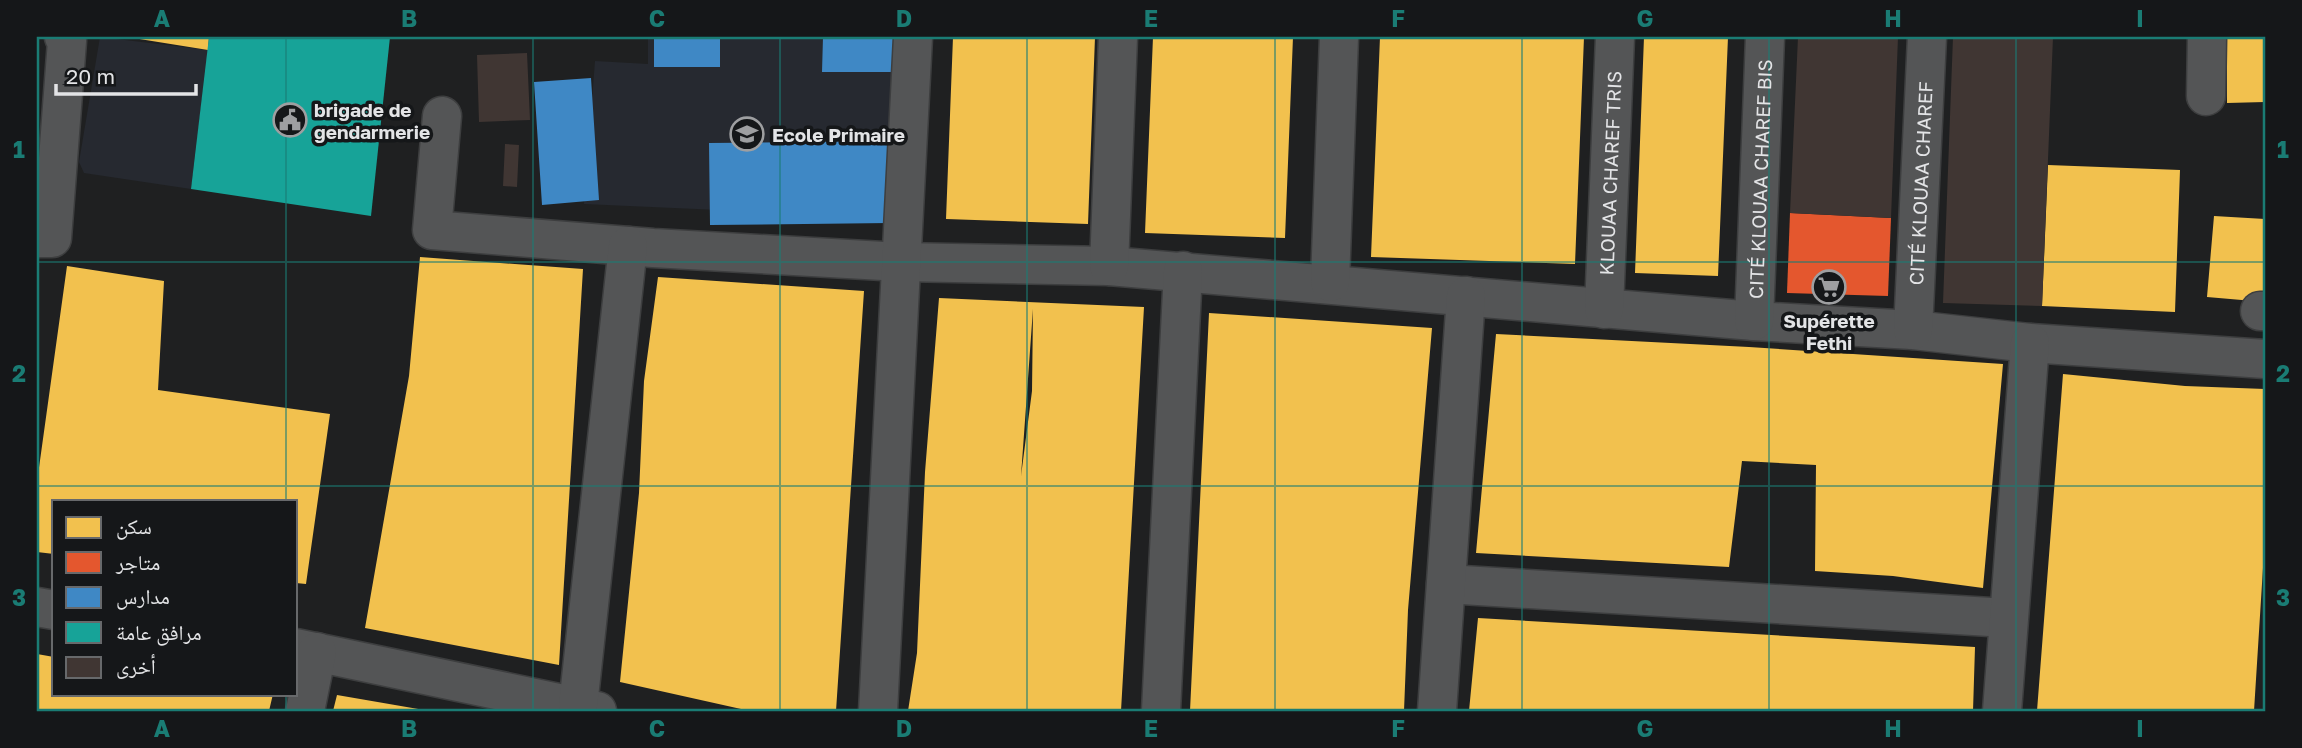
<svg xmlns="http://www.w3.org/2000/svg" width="2302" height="748" viewBox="0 0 2302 748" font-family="'Golos Text','Noto Naskh Arabic',sans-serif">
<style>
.built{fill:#262930}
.homes{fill:#f2c14e;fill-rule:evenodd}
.shops{fill:#e4572e}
.schools{fill:#3f88c5}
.public{fill:#17a398}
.building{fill:#403633}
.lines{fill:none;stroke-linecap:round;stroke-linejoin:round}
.minor-casing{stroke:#3d3e3f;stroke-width:41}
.minor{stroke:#545556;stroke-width:38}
.grid{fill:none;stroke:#1a7c74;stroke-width:2;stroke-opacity:0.55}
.labels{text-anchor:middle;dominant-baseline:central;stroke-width:7;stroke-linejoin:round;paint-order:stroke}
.poi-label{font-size:19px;font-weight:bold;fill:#e3e4e6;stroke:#151719;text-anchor:start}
.street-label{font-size:19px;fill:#e3e4e6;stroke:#151719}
.neatline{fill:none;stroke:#1a7c74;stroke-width:2.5}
.grid-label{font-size:23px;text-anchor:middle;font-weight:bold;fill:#1a7c74}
</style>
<rect width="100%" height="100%" fill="#1f2021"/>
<path class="built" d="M100 37 208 50 191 189 84 173 79 162Z
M648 37H905L903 218 584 204 595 61 648 64Z"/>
<path class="homes" d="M127 37H209L208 50Z
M953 37H1095L1088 224 946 219Z
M1153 37H1293L1285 238 1145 233Z
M1380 37H1584L1575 264 1371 257Z
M1644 37H1728L1718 276 1635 273Z
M2227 37H2265V102L2227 103Z
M2048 165 2180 170 2175 312 2042 306Z
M2214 216 2265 219V302L2207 297Z
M420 257 583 269 559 665 365 628 409 376Z
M67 266 164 281 158 390 330 414 306 584 296 583V501H54V554L37 552V482Z
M658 277 864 291 836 711H750L620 682 639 493 644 381Z
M939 298 1144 307 1121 711H908L917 653 925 472ZM1033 309 1032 391 1021 476Z
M1209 313 1432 328 1408 610 1404 711H1190Z
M1496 334 1749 347 2003 364 1983 588 1893 576 1815 571 1816 465 1742 461 1729 567 1476 553Z
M2063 374 2185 386 2265 389V536L2254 711H2037Z
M1478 618 1975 647 1973 711H1469Z
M37 654 54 657V694H273L269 711H37Z
M337 695 424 710V711H333Z"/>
<path class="shops" d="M1790 213 1891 218 1888 296 1787 293Z"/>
<path class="schools" d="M654 37H720V67H654Z
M823 37H898L897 72H822Z
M591 78 599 200 542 205 534 82Z
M890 141V223L710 225 709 143Z"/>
<path class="public" d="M209 37H390L371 216 191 189Z"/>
<path class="building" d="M1798 37H1898L1891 218 1790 213Z
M1953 37H2053L2042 306 1943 303Z
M527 53 530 120 479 122 477 55Z
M505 144 519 145 517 187 503 186Z"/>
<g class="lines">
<defs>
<g id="minor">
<path d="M2206 96 2207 37"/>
<path d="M442 116 432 230 653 248 901 262 1109 266 1754 321 1913 330 2030 343 2265 359"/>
<path d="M37 238H52L67 41 64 37"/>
<path d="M1109 266 1118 37"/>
<path d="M1330 282 1339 37"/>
<path id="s1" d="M1604 309 1615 37"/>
<path d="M2260 311H2265"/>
<path id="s2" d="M1754 321 1765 37"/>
<path id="s3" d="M1913 330 1927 37"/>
<path d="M1446 584 2007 618"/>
<path d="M37 607 54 610"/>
<path d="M296 648 597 711"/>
<path d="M578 706 628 246"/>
<path d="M305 711 317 652"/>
<path d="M878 711 913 37"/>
<path d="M1161 711 1183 271"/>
<path d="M1437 711 1466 296"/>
<path d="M2002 711 2030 343"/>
</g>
</defs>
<use href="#minor" class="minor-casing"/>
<use href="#minor" class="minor"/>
</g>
<path class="grid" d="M286 37V501M533 37V711M780 37V711M1027 37V711M1275 37V711M1522 37V711M1769 37V711M2016 37V711M37 262H2265M37 486H2265M286 694V711"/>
<defs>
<symbol id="civic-ring" viewBox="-11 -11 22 22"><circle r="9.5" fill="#151719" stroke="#9e9fa1" stroke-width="1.5"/><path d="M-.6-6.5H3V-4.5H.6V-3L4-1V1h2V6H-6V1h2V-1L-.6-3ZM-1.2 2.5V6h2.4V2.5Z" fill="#9e9fa1"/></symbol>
<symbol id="school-ring" viewBox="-11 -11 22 22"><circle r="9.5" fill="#151719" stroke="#9e9fa1" stroke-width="1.5"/><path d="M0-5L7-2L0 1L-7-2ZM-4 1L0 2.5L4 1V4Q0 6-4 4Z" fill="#9e9fa1"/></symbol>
<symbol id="supermarket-ring" viewBox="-11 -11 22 22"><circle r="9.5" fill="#151719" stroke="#9e9fa1" stroke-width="1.5"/><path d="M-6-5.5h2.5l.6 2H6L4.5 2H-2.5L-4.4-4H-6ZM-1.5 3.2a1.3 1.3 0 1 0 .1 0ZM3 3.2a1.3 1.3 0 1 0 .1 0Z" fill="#9e9fa1"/></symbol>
</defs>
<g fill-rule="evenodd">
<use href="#civic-ring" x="271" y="101" width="38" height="38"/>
<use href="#school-ring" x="728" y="115" width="38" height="38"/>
<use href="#supermarket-ring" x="1810" y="268" width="38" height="38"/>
</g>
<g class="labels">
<g class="poi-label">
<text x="314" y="109">brigade de<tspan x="314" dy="22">gendarmerie</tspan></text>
<text x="772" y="134">Ecole Primaire</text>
<text x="1829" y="320" text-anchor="middle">Supérette<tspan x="1829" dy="22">Fethi</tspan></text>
</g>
<g class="street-label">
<text stroke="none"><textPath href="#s1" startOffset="136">KLOUAA CHAREF TRIS</textPath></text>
<text stroke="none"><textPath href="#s2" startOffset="142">CITÉ KLOUAA CHAREF BIS</textPath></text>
<text stroke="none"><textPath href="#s3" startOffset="147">CITÉ KLOUAA CHAREF</textPath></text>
</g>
</g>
<rect width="2302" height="748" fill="none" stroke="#151719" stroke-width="77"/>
<rect x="52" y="500" width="245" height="196" fill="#151719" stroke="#67696b" stroke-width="2"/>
<rect x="66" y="517" width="35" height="21" fill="#f2c14e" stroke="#67696b" stroke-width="2"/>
<text x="116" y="534" font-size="21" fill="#e3e4e6">سكن</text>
<rect x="66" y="552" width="35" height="21" fill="#e4572e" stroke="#67696b" stroke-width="2"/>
<text x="116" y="570" font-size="21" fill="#e3e4e6">متاجر</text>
<rect x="66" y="587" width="35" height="21" fill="#3f88c5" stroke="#67696b" stroke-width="2"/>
<text x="116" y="604" font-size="21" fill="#e3e4e6">مدارس</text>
<rect x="66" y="622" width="35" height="21" fill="#17a398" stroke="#67696b" stroke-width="2"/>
<text x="116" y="640" font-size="21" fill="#e3e4e6">مرافق عامة</text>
<rect x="66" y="657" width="35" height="21" fill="#403633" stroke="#67696b" stroke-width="2"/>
<text x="116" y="674" font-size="21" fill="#e3e4e6">أخرى</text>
<path d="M56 84v10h140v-10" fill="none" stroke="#e3e4e6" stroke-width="3.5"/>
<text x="66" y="84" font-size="21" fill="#e3e4e6" stroke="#151719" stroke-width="5" paint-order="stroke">20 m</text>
<rect x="38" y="38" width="2226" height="672" class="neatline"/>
<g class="grid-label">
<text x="162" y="27">A</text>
<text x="409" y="27">B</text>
<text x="657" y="27">C</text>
<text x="904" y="27">D</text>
<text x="1151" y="27">E</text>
<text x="1398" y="27">F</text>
<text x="1645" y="27">G</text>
<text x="1893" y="27">H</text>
<text x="2140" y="27">I</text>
<text x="19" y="158">1</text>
<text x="2283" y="158">1</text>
<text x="19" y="382">2</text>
<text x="2283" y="382">2</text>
<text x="19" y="606">3</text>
<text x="2283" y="606">3</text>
<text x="162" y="737">A</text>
<text x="409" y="737">B</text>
<text x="657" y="737">C</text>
<text x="904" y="737">D</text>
<text x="1151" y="737">E</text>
<text x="1398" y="737">F</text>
<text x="1645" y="737">G</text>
<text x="1893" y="737">H</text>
<text x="2140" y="737">I</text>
</g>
</svg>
